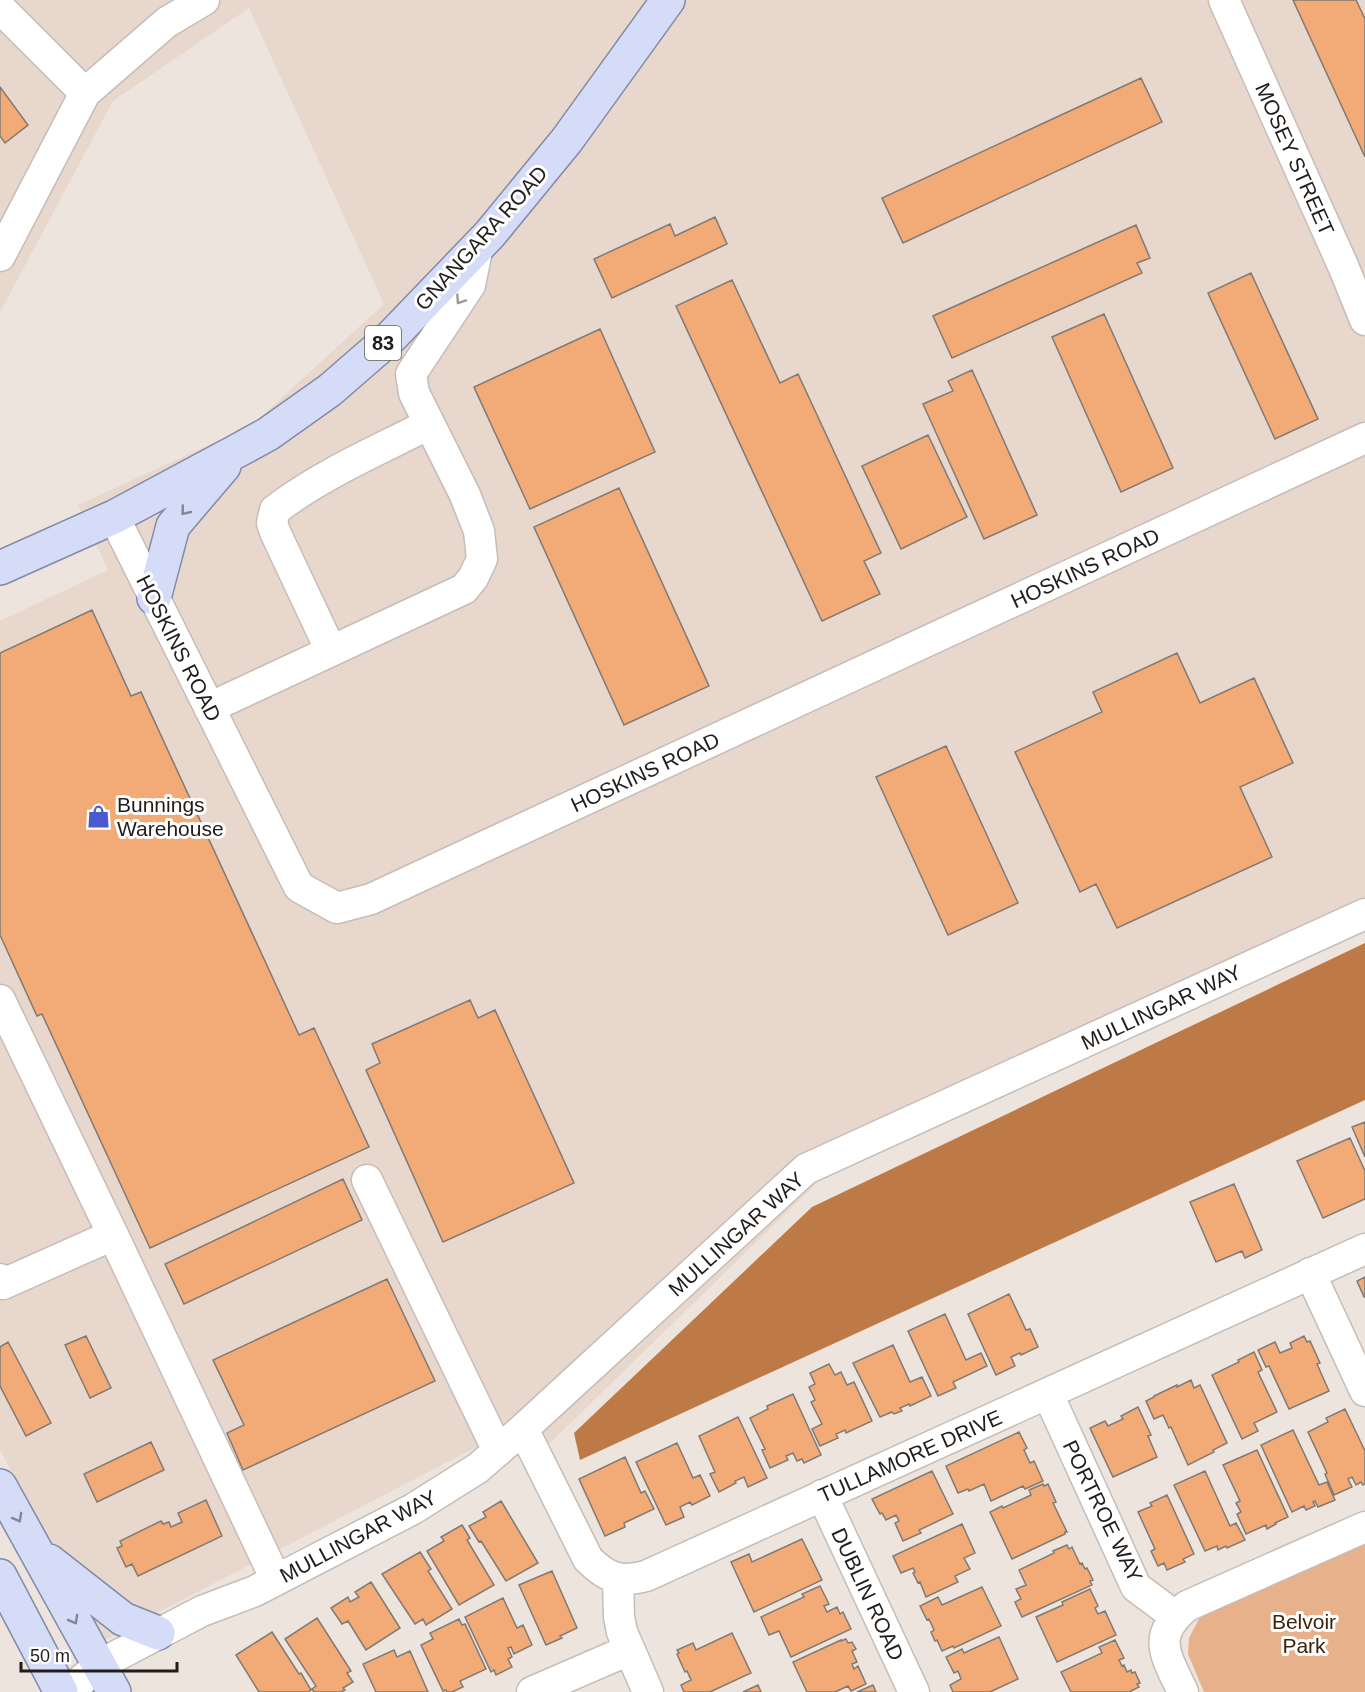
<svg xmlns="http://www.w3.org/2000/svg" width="1365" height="1692" viewBox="0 0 1365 1692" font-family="Helvetica,sans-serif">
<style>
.built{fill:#e8d7cc}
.green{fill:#e7b18b}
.water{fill:#be7a46}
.building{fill:#f2ab76;stroke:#817973;stroke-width:1.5}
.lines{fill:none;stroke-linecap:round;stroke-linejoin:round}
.minor-casing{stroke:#c6bdb6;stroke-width:33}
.major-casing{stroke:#828aa8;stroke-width:36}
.minor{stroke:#fff;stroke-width:30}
.major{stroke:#d4dcf8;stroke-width:33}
.oneway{stroke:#9b9998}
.oneway2{stroke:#838695}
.labels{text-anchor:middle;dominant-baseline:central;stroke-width:6;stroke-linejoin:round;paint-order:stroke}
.shield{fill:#fff;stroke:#63615f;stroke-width:1.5}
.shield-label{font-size:20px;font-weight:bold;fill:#201d1b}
.street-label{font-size:21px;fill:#201d1b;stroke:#fff}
.poi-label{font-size:21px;fill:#201d1b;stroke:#fff;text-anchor:start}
.park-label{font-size:21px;fill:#3e220b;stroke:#fff}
</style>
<rect width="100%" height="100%" fill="#ede4dd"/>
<path class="built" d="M0 0H1365V927L818 1182 548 1445 515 1427 103 1641 0 1450V621L108 570 78 505 252 425 384 304 249 8 113 101 0 312Z"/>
<path class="green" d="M1365 1540V1692H1204L1188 1654 1189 1638 1201 1615Z"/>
<path class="water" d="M1365 943V1100L580 1460 574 1433 812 1207Z"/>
<path class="building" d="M1293 0H1356L1365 19V157Z
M1141 78 1162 122 903 243 882 198Z
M0 87 28 125 5 143 0 136Z
M715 217 727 244 612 298 594 259 670 224 675 236Z
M1136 225 1150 258 1137 263 1142 273 952 358 933 316Z
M1251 273 1318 419 1275 439 1208 293Z
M732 280 780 383 798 374 881 553 864 561 880 594 822 621 676 306Z
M1104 314 1173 468 1121 492 1052 337Z
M600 329 655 452 530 509 474 387Z
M972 370 1037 515 984 539 923 404 953 391 948 381Z
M928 435 967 517 901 549 862 466Z
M619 488 709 686 624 725 534 527Z
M92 610 131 696 141 692 299 1035 314 1028 369 1147 150 1248 42 1014 37 1016 0 935V653Z
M1177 653 1200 703 1254 678 1293 763 1240 787 1272 857 1117 928 1096 884 1080 892 1015 752 1102 712 1093 692Z
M946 746 1018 903 948 935 876 777Z
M470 1000 478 1018 495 1010 574 1183 443 1242 366 1070 380 1063 372 1044Z
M1365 1122V1157L1352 1127Z
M1350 1138 1365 1171V1199L1323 1218 1297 1161Z
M343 1179 362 1220 184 1304 165 1264Z
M1234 1184 1262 1250 1245 1258 1242 1251 1216 1262 1190 1202Z
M1365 1277V1296L1364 1297 1357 1281Z
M387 1279 435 1381 243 1470 227 1433 244 1425 213 1360Z
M1009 1294 1026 1330 1030 1329 1038 1347 1021 1355 1020 1353 1011 1357 1015 1366 996 1375 968 1314Z
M945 1314 966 1360 981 1353 987 1366 953 1382 956 1388 938 1396 908 1331Z
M86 1336 111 1388 90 1398 65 1345Z
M1304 1336 1307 1342 1310 1341 1320 1363 1317 1364 1329 1391 1289 1409 1269 1366 1266 1367 1258 1350 1275 1342 1280 1353 1292 1348 1290 1343Z
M8 1342 51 1423 26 1436 0 1386V1347Z
M893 1345 910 1382 922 1377 931 1396 910 1406 909 1404 900 1408 902 1411 894 1414 892 1412 880 1417 853 1363Z
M1254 1352 1262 1370 1258 1372 1277 1412 1254 1423 1258 1431 1242 1439 1212 1375 1239 1362 1238 1360Z
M829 1364 835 1375 841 1372 847 1385 854 1382 872 1421 846 1433 845 1430 836 1434 838 1438 820 1446 812 1429 822 1424 811 1402 815 1400 809 1387 815 1384 810 1373Z
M1191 1380 1194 1388 1200 1385 1227 1443 1213 1450 1214 1452 1188 1465 1171 1427 1169 1428 1163 1415 1154 1419 1146 1401 1154 1397V1396L1177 1385V1387Z
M793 1394 821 1455 804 1463 802 1459 797 1461 793 1453 786 1456 788 1460 770 1468 762 1450 765 1449 750 1418 768 1409 767 1406Z
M1138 1407 1151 1435 1148 1436 1157 1457 1113 1477 1090 1428 1105 1421 1108 1426 1123 1419 1121 1416Z
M1345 1409 1365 1451V1484L1363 1485 1361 1482 1356 1485 1352 1477 1348 1479 1352 1487 1334 1495 1325 1474 1327 1473 1308 1432 1328 1422 1326 1418Z
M738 1417 767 1478 748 1487 744 1477 735 1481 736 1483 719 1492 710 1474 715 1472 699 1436Z
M1293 1430 1319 1485 1327 1482 1335 1500 1318 1507 1315 1501 1313 1502 1315 1506 1306 1510 1304 1506 1292 1512 1261 1445Z
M1019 1432 1027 1448 1024 1450 1030 1463 1034 1461 1043 1481 1025 1489 1023 1486 991 1501 984 1484 969 1491 968 1489 958 1493 946 1466Z
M151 1442 164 1470 97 1502 84 1474Z
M677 1443 693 1478 700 1475 710 1496 692 1505 690 1502 680 1507 684 1517 666 1525 636 1462Z
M1257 1450 1288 1517 1275 1523 1276 1524 1267 1529 1266 1525 1246 1534 1237 1514 1241 1512 1236 1503 1240 1501 1223 1465Z
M625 1457 641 1493 645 1491 654 1509 624 1523 625 1527 605 1536 579 1479Z
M932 1471 953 1514 919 1530 921 1533 903 1541 895 1523 899 1521 896 1515 886 1520 882 1513 880 1514 872 1499Z
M1205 1471 1230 1526 1236 1523 1245 1540 1227 1548 1226 1546 1218 1550 1217 1546 1205 1551 1174 1485Z
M1043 1484 1044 1486 1048 1484 1056 1502 1053 1503 1067 1532H1065V1534L1012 1559 990 1512 1002 1506 1003 1508 1031 1495 1029 1490Z
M1167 1495 1194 1554 1183 1559 1185 1562 1167 1570 1164 1563 1158 1566 1151 1551 1155 1549 1138 1512 1152 1506 1150 1503Z
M206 1500 222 1536 138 1576 132 1564 126 1567 117 1548 122 1546 120 1541 161 1521 163 1524 169 1522 171 1527 182 1522 178 1513Z
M501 1501 538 1563 506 1581 481 1541 479 1542 469 1526 486 1517 483 1512Z
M962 1524 975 1553 964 1558 970 1569 955 1576 958 1582 926 1597 920 1582 918 1583 913 1573 915 1572 913 1568 901 1573 893 1556Z
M462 1525 470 1538 467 1540 494 1585 459 1605 427 1551 444 1541 441 1537Z
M802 1539 822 1580 754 1612 731 1562 749 1554 752 1562Z
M1067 1545 1069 1549 1072 1547 1080 1564 1082 1563 1085 1569 1087 1568 1093 1580 1090 1581 1092 1585 1022 1617 1015 1602 1021 1599 1016 1589 1026 1585 1019 1570 1054 1553 1053 1551Z
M420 1552 431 1569 428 1571 452 1609 426 1625 423 1619 415 1624 382 1574Z
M552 1571 577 1628 560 1636 562 1638 546 1645 519 1585Z
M371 1582 400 1628 366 1650 348 1621 342 1624 331 1608 348 1597 350 1602 359 1597 355 1592Z
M820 1586 829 1604 824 1606 827 1612 837 1607 840 1614 843 1612 851 1629 791 1657 779 1631 769 1635 761 1617 804 1597 802 1594Z
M982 1587 1001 1626 954 1648 953 1646 942 1651 937 1640 935 1641 931 1632 934 1630 929 1619 927 1620 920 1606 938 1597 942 1605Z
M1090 1589 1098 1606 1095 1608 1098 1614 1105 1611 1116 1635 1057 1662 1036 1617 1063 1605 1062 1602Z
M503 1598 517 1628 523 1625 532 1645 514 1654 511 1647 508 1648 512 1657 508 1659 512 1667 496 1675 494 1670 491 1672 465 1617Z
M317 1618 351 1671 347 1673 353 1682 343 1688 345 1690 341 1692H314L312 1689 316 1686 285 1639Z
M459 1619 462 1625 465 1624 486 1669 460 1681 463 1687 452 1692H447L446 1690 443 1691 421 1645 433 1639 430 1633Z
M272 1632 299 1674 301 1673 311 1690 308 1692H259L236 1655Z
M732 1633 751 1673 710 1692H684L681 1685 691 1680 687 1671 685 1672 677 1654 679 1653 677 1650 693 1643 696 1650Z
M999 1637 1018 1679 990 1692H953L950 1685 961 1679 958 1671 954 1673 946 1657 962 1649 964 1653Z
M846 1639 848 1643 852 1642 856 1649 852 1651 857 1662 852 1664 854 1669 858 1666 866 1684 851 1691 848 1686 835 1692H807L793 1662 841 1640V1641Z
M1115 1640 1124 1658 1119 1660 1122 1666 1124 1665 1127 1672 1131 1670 1132 1673 1135 1672 1140 1683 1137 1684 1139 1687 1129 1692H1071L1061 1672 1102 1653 1099 1647Z
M394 1650 397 1657 410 1651 428 1692H376L363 1664Z
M758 1685 761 1692H743Z
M873 1685 876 1692H857Z"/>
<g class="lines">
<defs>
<path id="minor" d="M1224 0 1344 268 1365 320
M0 8 85 93
M0 256 85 93 167 22 204 0
M114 517 299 887 337 908 371 899 1365 438
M331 651 275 532 272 523 275 510C322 474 377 451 429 424
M209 708 464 589 473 578 482 559 479 531 465 495 414 393 411 374 470 285 478 246
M0 1000 113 1235 3 1284 0 1279
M367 1180 498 1451
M113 1235 276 1580
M1310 1273 1365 1391
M1048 1394 1136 1587 1175 1616
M523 1429 588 1559C607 1578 620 1583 646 1576L1365 1249
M822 1495 914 1692
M618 1578 619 1617 622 1632 648 1692
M68 1692 99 1665 202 1611 255 1591 413 1509 478 1468 523 1429 806 1169 1365 914
M532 1692 629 1650
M1183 1692C1166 1655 1150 1637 1187 1606L1365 1527"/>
<path id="major" d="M0 568 114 517 237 451 268 434 330 390 391 337 490 234 567 140 668 0
M154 598 173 526 224 466
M0 1486 114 1692
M49 1561 123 1619 158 1633
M0 1576 61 1692"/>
</defs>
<use href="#minor" class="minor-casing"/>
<use href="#major" class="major-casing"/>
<use href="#minor" class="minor"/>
<use href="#major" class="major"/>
</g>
<defs><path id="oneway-chevron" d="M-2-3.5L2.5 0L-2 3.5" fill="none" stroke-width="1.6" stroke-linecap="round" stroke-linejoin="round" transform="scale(1.5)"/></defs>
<use class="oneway" href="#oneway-chevron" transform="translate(460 300) rotate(124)"/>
<g class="oneway2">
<use href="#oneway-chevron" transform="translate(185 511) rotate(129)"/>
<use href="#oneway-chevron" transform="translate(18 1518) rotate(61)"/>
<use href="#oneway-chevron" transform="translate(74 1620) rotate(61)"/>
</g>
<defs>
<symbol id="shop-bare" viewBox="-9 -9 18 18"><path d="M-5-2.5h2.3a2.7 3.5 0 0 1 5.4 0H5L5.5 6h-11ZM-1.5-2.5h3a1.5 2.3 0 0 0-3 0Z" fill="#495acf" stroke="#fff" stroke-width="2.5" paint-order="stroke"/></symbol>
</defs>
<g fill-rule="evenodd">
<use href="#shop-bare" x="82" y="800" width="33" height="33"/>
</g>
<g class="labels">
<rect class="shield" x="365" y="326" width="36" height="34" rx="4.5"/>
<g class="shield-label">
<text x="383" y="343">83</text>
</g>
<g class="street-label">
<text transform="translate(1295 159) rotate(66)">MOSEY STREET</text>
<text transform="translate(481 238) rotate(-48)">GNANGARA ROAD</text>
<text transform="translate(1085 568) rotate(-25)">HOSKINS ROAD</text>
<text transform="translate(179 648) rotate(63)">HOSKINS ROAD</text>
<text transform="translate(645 772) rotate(-25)">HOSKINS ROAD</text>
<text transform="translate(1161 1007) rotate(-25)">MULLINGAR WAY</text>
<text transform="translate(736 1234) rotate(-42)">MULLINGAR WAY</text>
<text transform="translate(910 1456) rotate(-24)">TULLAMORE DRIVE</text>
<text transform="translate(1103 1511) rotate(64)">PORTROE WAY</text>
<text transform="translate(358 1536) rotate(-28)">MULLINGAR WAY</text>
<text transform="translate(868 1594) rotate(65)">DUBLIN ROAD</text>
</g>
<g class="poi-label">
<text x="117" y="804">Bunnings<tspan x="117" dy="24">Warehouse</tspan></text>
</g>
<g class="park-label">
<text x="1304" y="1621">Belvoir<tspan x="1304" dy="24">Park</tspan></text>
</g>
</g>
<path d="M21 1662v9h156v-9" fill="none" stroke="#201d1b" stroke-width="3"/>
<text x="30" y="1662" font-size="18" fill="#201d1b" stroke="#ffffff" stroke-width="4.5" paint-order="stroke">50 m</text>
</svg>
